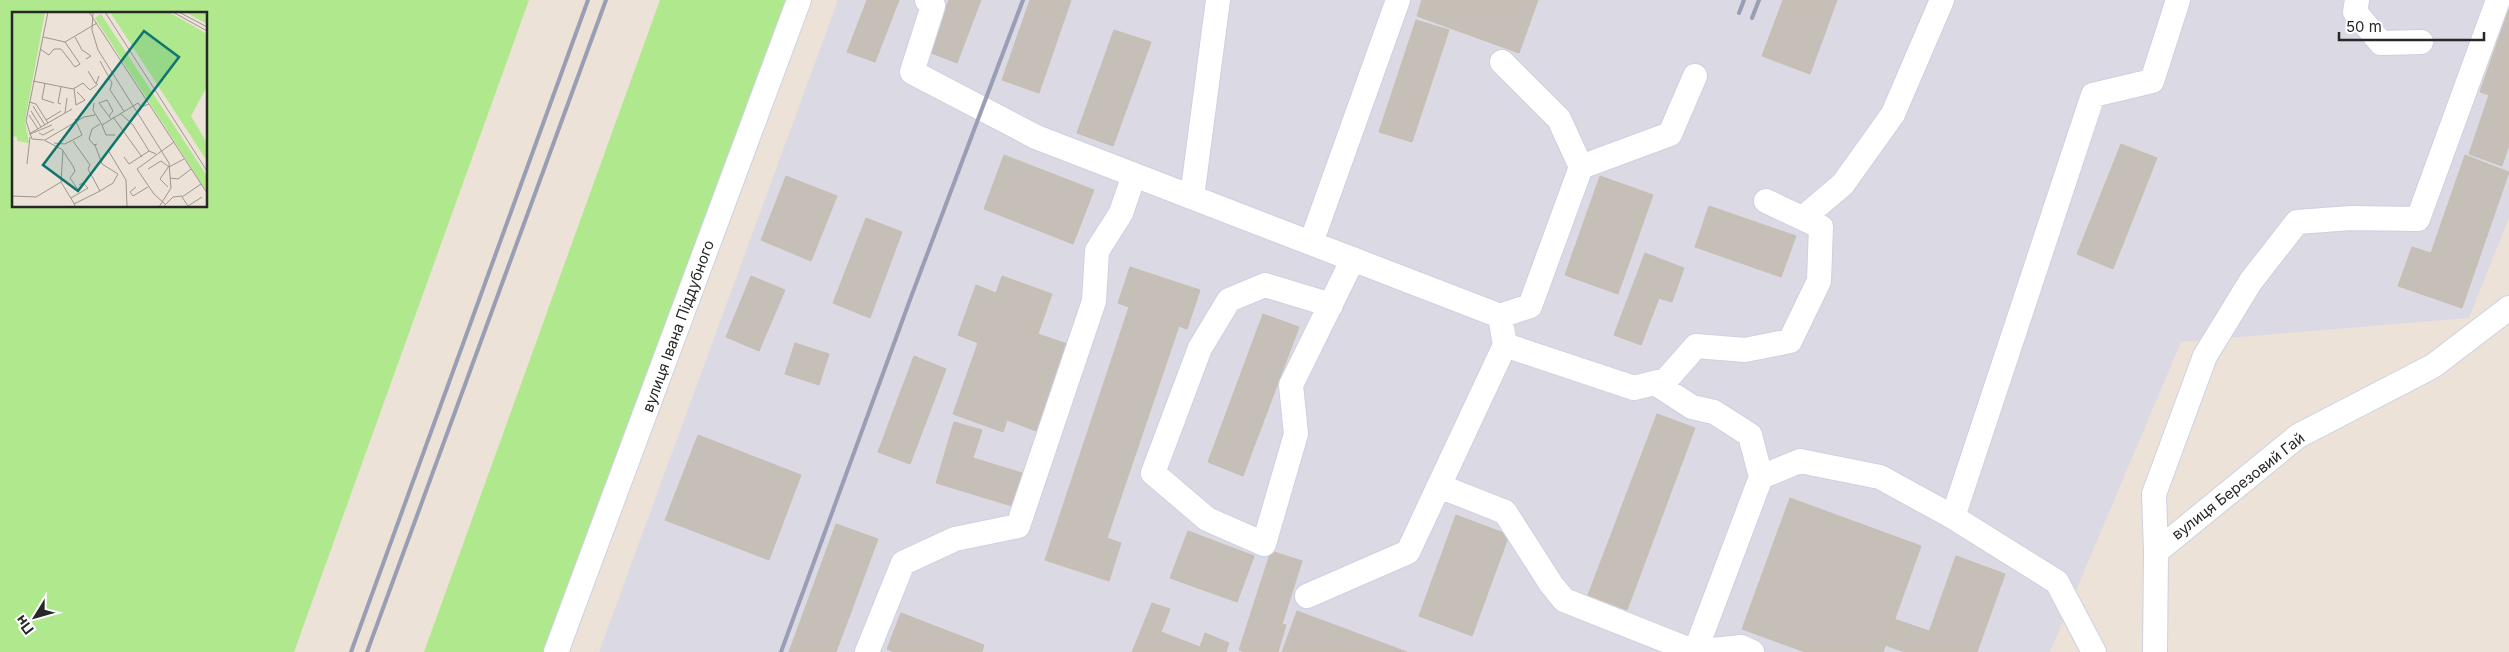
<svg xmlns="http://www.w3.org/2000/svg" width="2509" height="652" viewBox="0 0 2509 652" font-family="Inter,sans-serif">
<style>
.industrial{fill:#dbd9e3}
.green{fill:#b0e88d;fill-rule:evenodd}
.building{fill:#c6bfb7;stroke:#c7beb1}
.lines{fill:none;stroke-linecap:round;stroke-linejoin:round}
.minor-casing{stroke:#ccd1e2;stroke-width:26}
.minor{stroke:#fff;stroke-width:24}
.rail{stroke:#999eb4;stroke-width:4}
.labels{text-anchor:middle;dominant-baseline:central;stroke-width:4.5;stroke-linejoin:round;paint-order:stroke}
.street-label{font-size:15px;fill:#272727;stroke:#fff}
.inset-road{fill:none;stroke:#9d9791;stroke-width:1}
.view{fill:#0f766e;fill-opacity:0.15;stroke:#0f766e;stroke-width:2.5}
.inset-edge{fill:none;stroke:#272727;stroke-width:2.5}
</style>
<rect width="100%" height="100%" fill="#ece2d7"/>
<path class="industrial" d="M838 0H2509V218L2469 318 2181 342 2050 652H599Z"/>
<path class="green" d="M0 0H529L294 652H0ZM14 14H206V206H14Z
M660 0H790L552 652H424Z"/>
<path class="building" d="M867 0H899L875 62 847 52Z
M949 0H981L957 63 929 52Z
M1030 0H1071L1039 93 1002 80Z
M1422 0H1538L1519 53 1417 16Z
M1783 0H1837L1810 74 1762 56Z
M2509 9V145L2502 166 2469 154 2489 95 2480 92Z
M1416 20 1449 30 1412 142 1379 132Z
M1114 30 1151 42 1113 146 1077 133Z
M2121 144 2157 158 2113 269 2077 254Z
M1004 155 1094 190 1073 244 984 209Z
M2465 155 2509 172 2462 308 2398 286 2412 247 2431 253Z
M786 176 837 196 811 261 761 240Z
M1600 176 1653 195 1618 294 1565 275Z
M1709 206 1796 236 1781 277 1695 247Z
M866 218 902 232 870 318 833 303Z
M1645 253 1684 268 1672 302 1659 298 1641 345 1614 335Z
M1130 267 1200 290 1187 329 1179 326 1107 538 1121 543 1109 581 1045 560 1129 307 1118 303Z
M751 276 785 290 759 351 726 337Z
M1002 276 1052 294 1038 334 1067 344 1036 431 1007 420 1003 432 953 414 978 343 958 335 976 285 996 293Z
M1263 314 1299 327 1243 476 1208 462Z
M795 343 829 354 819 385 785 374Z
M914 356 946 369 910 464 878 452Z
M1657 414 1695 428 1627 610 1588 595Z
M954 422 982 430 973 458 1022 473 1012 506 936 483Z
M698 435 801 475 769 560 665 520Z
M1790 498 1921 546 1883 652H1805L1742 629Z
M1456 515 1509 535 1472 636 1419 616Z
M836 524 878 539 836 652H789Z
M1188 531 1254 556 1237 602 1170 578Z
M1271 551 1302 561 1282 624 1286 625 1278 652H1244L1239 650Z
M1956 556 2005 574 1977 652H1922Z
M1152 603 1170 609 1161 632 1200 647 1205 633 1229 643 1226 652H1132Z
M1297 611 1407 652H1282Z
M901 613 984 645 982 652H894L887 649Z
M1894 619 1929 631 1922 652H1905L1885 645Z"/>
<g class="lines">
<defs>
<path id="minor" d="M927 0 933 6 912 72 1036 137 1500 316 1505 345 1408 552 1307 596
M2357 0 2355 12 2381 43 2421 42
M1581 167 1670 134 1695 76
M1192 197 1218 0
M1803 218 1843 184 1893 114 1942 0
M1311 243 1398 0
M1331 305 1265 285 1229 300 1200 348 1153 473 1207 519 1264 544 1296 434 1291 385 1353 259
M1500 316 1530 306 1581 167 1559 119 1502 62
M1505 345 1634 388 1666 380 1696 346 1745 350 1790 341 1819 281 1821 227 1766 201
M1655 383 1692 407 1714 412 1750 435 1761 477
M1439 486 1505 512 1551 584 1564 600 1695 652 1741 647 1752 652
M1953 517 2093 95 2152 81 2178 0
M2156 552 2154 494 2205 356 2251 281 2297 222 2351 218 2418 219 2498 0
M556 652 799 0
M867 652 903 563 955 539 1018 526 1094 301 1097 251 1121 213 1134 175
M1695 652 1761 477 1800 461 1880 477 1953 517 2057 582 2094 652
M2155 652 2156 552 2298 436 2433 366 2509 308"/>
</defs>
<use href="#minor" class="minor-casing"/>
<use href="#minor" class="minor"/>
<path class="rail" d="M1739 13 1744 0
M1752 18 1759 0
M351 652 588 0
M367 652 606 0
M781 652 911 297 1023 0"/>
</g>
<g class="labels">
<g class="street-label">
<text transform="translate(678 326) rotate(-70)">вулиця Івана Піддубного</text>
<text transform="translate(2238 486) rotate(-38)">вулиця Березовий Гай</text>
</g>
</g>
<g transform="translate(12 12)">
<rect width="195" height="195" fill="#ece2d7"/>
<path d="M0 0H33L13 109 17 131 5 129V125L0 124ZM98 0H157L195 22V74L179 104 195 131V149ZM173 0H195V12ZM89 2 195 164V180L83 6Z" fill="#b0e88d"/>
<path class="inset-road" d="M36 0 14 109 20 127 32 128 51 138 49 170 63 193 61 195M77 0 195 181M81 0 80 18 86 38 157 151 159 176 147 195M93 0 195 159M161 0 195 19M167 0 195 15M31 25 53 30 85 11M63 25 70 38 79 44 74 47M28 37 37 43 42 37H49L63 55 68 52 53 30M88 49 100 71 98 78 112 99M76 59 84 72 87 64M21 69 61 77 71 71 78 78 86 72M33 71 30 87 42 91M49 75 46 91 49 92M62 76 64 93 73 88 65 80M17 90 24 92 36 111M82 91 81 98 90 113 126 91 129 95 137 92M21 94 33 113M19 99 29 115M53 101 55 86M108 101 121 113 137 139 144 142M17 103 26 117M97 104 101 99 95 88 87 91 99 107M101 105 130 145M34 108 49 99M90 113 94 123H103M27 121 31 123 42 117M17 122 60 97M18 122 40 113M33 128 72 105 83 103M61 129 78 153 76 157 88 179 101 171 106 162 90 152 83 133M42 131 53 132 70 123 63 107M85 132 82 133 77 127 80 117 88 112M96 138 114 168 115 195M51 139 61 154 63 159 58 166 67 179M112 145 117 152 137 139M15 152 18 125M136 157 149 149 157 155 172 147M158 166 166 167 179 157M189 172 170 185 176 194 190 185M124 175 118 180 121 184 136 175M156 175 148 167 157 154M0 184 24 185 49 170M59 186 76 176 71 171 67 173M62 192 88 179M153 192 142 182 125 157 162 130M151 195 161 185 170 184"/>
<path class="view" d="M132 19 167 45 66 179 31 153Z"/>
<rect width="195" height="195" class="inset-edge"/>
</g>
<g transform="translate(35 617) rotate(233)" stroke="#ffffff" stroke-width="4" paint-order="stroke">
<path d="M0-4L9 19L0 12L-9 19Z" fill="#272727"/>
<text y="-8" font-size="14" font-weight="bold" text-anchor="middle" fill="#272727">Пн</text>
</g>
<path d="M2339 32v8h145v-8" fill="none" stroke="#272727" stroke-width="2.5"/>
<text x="2346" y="32" font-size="15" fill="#272727" stroke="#ffffff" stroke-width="4" paint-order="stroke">50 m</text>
</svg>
